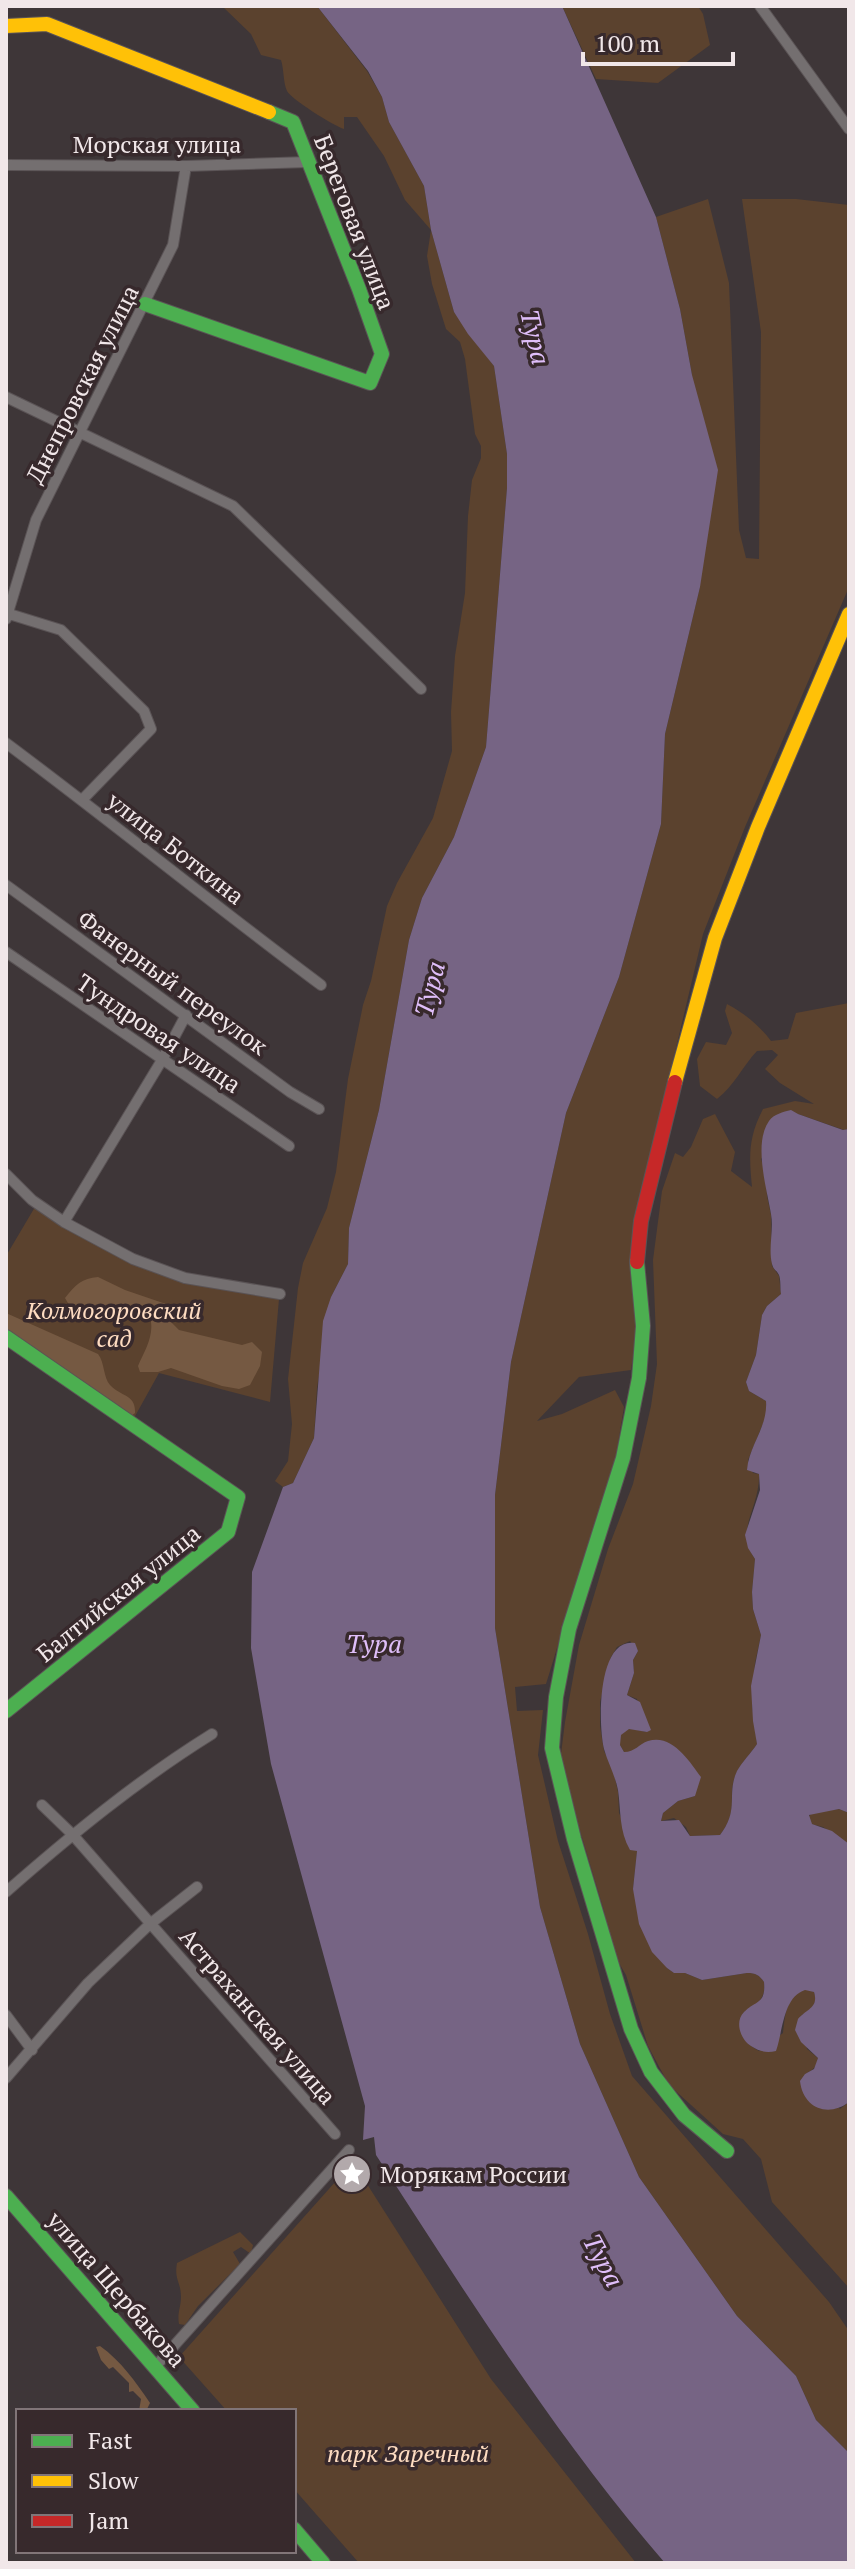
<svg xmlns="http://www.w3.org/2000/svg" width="855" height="2569" viewBox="0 0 855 2569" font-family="'PT Serif',serif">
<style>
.green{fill:#5b422e}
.forest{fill:#755942}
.water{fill:#766484}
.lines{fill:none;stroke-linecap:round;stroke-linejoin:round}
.street-casing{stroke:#5a5355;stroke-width:12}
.fast-casing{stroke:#5a5355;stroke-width:16}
.slow-casing{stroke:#5a5355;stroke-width:16}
.jam-casing{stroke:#5a5355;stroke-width:16}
.street{stroke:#746f70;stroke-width:10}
.fast{stroke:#4caf50;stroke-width:14}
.slow{stroke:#ffc107;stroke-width:14}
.jam{stroke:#c62828;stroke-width:14}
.labels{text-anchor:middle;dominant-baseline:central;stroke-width:7;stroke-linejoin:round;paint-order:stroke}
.street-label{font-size:24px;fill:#f1e7e9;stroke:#37292c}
.park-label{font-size:24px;font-style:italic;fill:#fedcc1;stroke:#37292c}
.poi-label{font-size:24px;fill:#f1e7e9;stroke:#37292c;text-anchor:start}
.water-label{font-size:26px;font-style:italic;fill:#dfbef9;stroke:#37292c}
</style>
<rect width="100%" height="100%" fill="#3e3638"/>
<path class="green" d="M222 6H317L367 71 382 97 389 122 424 186 431 230 454 312 494 366 507 454V488L486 747 454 837 422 898 409 940 379 1110 349 1228 348 1264 331 1297 317 1388 314 1438 293 1483 283 1487 275 1481 288 1461 292 1424 288 1379 298 1288 303 1263 327 1208 336 1172 348 1079 363 1005 371 981 387 906 397 883 433 818 452 751 451 712 455 656 465 593 468 516 472 480 481 458V446L475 434 465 359 460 342 446 329 432 284 427 256 431 230 405 200 384 156 357 117H344V129C334 126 291 99 287 91 283 82 284 69 281 60L261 55 251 34Z
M562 6H698L703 14 710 45 658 83 596 79Z
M708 199 729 283 739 530 746 558 759 559 761 332 742 199H796L849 205V587L745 827 703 934 635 1221 637 1328 631 1370 579 1377 537 1421 562 1414 615 1390 624 1407 616 1456 546 1684 515 1687 517 1711 543 1710 538 1755 558 1841 588 1934 610 2014 632 2076 829 2302 849 2331V2453L816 2420 796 2376 737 2316 639 2177 580 2044 540 1907 495 1628V1495L511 1362 566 1113 619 977 661 824 665 734 700 587 692 375 680 309 656 217Z
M849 1003V1129L844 1130 798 1114 761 1159 766 1173 767 1196 771 1215 772 1266 779 1276 781 1294 767 1306 762 1315 756 1355 746 1382 749 1391 766 1401 767 1414 748 1460 753 1473 759 1474C760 1509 734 1529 755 1559L752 1592 753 1609 761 1635 755 1663 752 1705 757 1744C751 1753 742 1762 737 1772 725 1796 741 1808 720 1835L690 1836 686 1827 674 1818 661 1821 663 1813 678 1801 695 1796 649 1741 631 1752H624L620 1745V1735L629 1728 646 1732 637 1699 627 1695 634 1673 633 1660 638 1651 630 1641 617 1647 611 1657 600 1702V1726L604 1751 613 1769 618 1792 619 1813 637 1851 633 1889 667 1968 674 1973H685L702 1980 747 1973C756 1973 759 1975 764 1982 766 1999 757 2005 743 2013 742 2034 739 2039 759 2051L783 2033C785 2016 786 1995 805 1989L814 1992 816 1999 812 2009 802 2015 807 2049 818 2058C817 2067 813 2070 805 2074L840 2109 849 2102V2245H847L849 2253V2288L772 2202 761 2159 743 2139 723 2134 669 2085 648 2046 626 1975 612 1951 604 1911 578 1824 561 1754 565 1722 579 1645 608 1549 633 1484 651 1406 657 1364 653 1260 662 1191 675 1153 683 1157 691 1147 703 1119 715 1114 735 1152 731 1171 752 1187C749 1156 748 1138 763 1109L795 1101 814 1104 780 1083 765 1069 778 1055 772 1050 757 1051C742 1067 734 1086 717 1099L700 1086 697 1059 706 1042 726 1045 732 1033 725 1011 727 1004C745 1014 758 1024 771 1041L788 1039 796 1013Z
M35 1207 184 1282 279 1299 270 1402 159 1373 134 1418 6 1324V1256Z
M839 1809 849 1813V1844L823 1827 811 1824 809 1817 811 1813Z
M353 2162 491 2379 636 2563H359L294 2489V2411H227L179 2357Z
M240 2232 253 2245 251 2254 241 2247 233 2252 240 2264 198 2306 185 2325 179 2324C177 2313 181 2307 181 2297 181 2282 174 2280 177 2263Z"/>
<path class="forest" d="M98 1277 125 1290 166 1304 170 1321 179 1330 242 1345 252 1342 262 1352 260 1366 250 1385 239 1389 222 1386 171 1368 158 1372H140L138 1366C145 1350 155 1335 150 1317L134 1309 119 1306C99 1321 77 1322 65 1298 75 1285 82 1278 98 1277Z
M6 1313 98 1354C105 1363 103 1377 110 1385 121 1397 136 1394 135 1413L130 1417 124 1415 6 1329Z
M100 2346C121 2361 135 2381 150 2403L146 2411H139L141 2399 133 2391 129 2392V2383L113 2367 109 2369 101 2360 96 2347Z"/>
<path class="water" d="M317 6H562L656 217 680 309 692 375 718 470 700 587 665 734 661 824 619 977 566 1113 511 1362 495 1495V1628L540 1907 580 2044 639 2177 737 2316 796 2376 816 2420 849 2453V2563H665C555 2436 467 2295 376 2155L374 2137 363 2140 365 2106 271 1764 251 1648 252 1572 283 1487 293 1483 314 1438 323 1321 331 1297 348 1264 349 1228 379 1110 409 940 422 898 454 837 486 747 507 488V454L494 366 468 334 454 312 431 230 424 186 389 122 382 97 368 71Z
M791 1110 798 1114 843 1130 849 1129V1813L839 1809 809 1815 812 1824 832 1831 849 1844V2102C828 2118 803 2108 800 2081L805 2074 814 2069 818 2058 801 2042 795 2030 798 2019C806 2009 819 2008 814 1992L805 1990C783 1997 783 2031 776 2051 767 2053 760 2052 751 2046 741 2040 734 2022 744 2012 756 2000 766 2004 764 1982 759 1975 756 1973 747 1973L702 1980 685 1973H674L667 1968 652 1952 639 1924 633 1889 637 1851 630 1850C619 1831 621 1811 618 1790 615 1775 608 1763 604 1749 598 1724 597 1637 635 1643L638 1651 633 1660 634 1673 627 1695 640 1702 651 1730 647 1732 629 1729 621 1735 620 1745 624 1752C635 1752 639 1744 648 1741 672 1733 690 1762 701 1777L695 1796 678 1801 663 1813 661 1821 679 1820 690 1836 720 1835C740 1809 726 1795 737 1771 742 1762 751 1753 757 1744L753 1721 751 1686 761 1635 753 1609 752 1592 755 1559 748 1548 745 1535 760 1490 759 1474 747 1470C749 1445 768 1427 766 1401L749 1391 746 1382 756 1355 762 1315 767 1306 781 1294C780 1288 781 1280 779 1275 776 1269 774 1271 772 1264 768 1248 774 1230 771 1214 767 1189 753 1144 769 1121 774 1114 783 1112 791 1110Z"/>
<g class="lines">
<defs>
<path id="street" d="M760 6 849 129
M6 165 186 166 308 162
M6 397 233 506 421 689
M6 613 61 630 144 711 151 729 82 800
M6 619 36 520 173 245 186 166
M6 743C112 822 215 906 321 985
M6 885 290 1092 319 1109
M6 952 289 1146
M6 1174 32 1200 64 1222 133 1259 185 1278 280 1294
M64 1222 162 1060 186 1015
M42 1805 72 1834 335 2134
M6 1892C71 1835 138 1780 212 1734
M6 2015 32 2050
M6 2078 88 1983 150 1924 197 1887
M155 2367 349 2150"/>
<path id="fast" d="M145 304 370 383 382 354 359 289 293 122 269 112
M637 1262 643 1326 639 1378 623 1458 569 1629 556 1697 552 1748 574 1839 631 2029 651 2072 684 2115 727 2151
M6 1337 238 1497 228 1532 6 1711
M6 2196 193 2411
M294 2529 323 2563"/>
<path id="slow" d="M6 26 47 24 269 112
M675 1082 715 938 758 827 849 614"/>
<path id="jam" d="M637 1262 641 1221 675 1082"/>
</defs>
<use href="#street" class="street-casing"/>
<use href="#fast" class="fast-casing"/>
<use href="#slow" class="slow-casing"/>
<use href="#jam" class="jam-casing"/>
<use href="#street" class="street"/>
<use href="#fast" class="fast"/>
<use href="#slow" class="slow"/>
<use href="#jam" class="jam"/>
</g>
<defs>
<symbol id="sight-disc" viewBox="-11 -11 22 22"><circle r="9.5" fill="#b2a9ab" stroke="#37292c"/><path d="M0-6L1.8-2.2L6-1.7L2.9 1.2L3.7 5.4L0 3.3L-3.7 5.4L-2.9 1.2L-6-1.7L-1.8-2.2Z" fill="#fff"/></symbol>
</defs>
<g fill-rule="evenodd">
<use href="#sight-disc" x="330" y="2152" width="44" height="44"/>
</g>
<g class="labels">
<g class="street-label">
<text x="157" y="144">Морская улица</text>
<text transform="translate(355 222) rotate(69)">Береговая улица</text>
<text transform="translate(82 384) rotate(-63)">Днепровская улица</text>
<text transform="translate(176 848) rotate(38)">улица Боткина</text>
<text transform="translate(173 982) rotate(36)">Фанерный переулок</text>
<text transform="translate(159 1033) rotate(34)">Тундровая улица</text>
<text transform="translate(118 1593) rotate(-39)">Балтийская улица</text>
<text transform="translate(258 2016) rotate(49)">Астраханская улица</text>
<text transform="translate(117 2289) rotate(49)">улица Щербакова</text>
</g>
<g class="park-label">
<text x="114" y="1310">Колмогоровский<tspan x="114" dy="28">сад</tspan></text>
<text x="408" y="2453">парк Заречный</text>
</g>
<g class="poi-label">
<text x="380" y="2174">Морякам России</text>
</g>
<g class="water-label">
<text transform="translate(536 337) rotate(77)">Тура</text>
<text transform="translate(429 989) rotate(-76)">Тура</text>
<text x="374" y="1643">Тура</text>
<text transform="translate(604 2260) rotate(62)">Тура</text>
</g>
</g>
<rect width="855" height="2569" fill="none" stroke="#f1e7e9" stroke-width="16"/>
<rect x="16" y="2409" width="280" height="144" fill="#37292c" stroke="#817578" stroke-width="2"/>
<rect x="32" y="2435" width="40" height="12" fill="#4caf50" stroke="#817578" stroke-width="2"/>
<text x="88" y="2449" font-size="24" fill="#f1e7e9">Fast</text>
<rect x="32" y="2475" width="40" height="12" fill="#ffc107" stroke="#817578" stroke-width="2"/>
<text x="88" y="2489" font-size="24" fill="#f1e7e9">Slow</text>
<rect x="32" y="2515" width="40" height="12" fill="#c62828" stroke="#817578" stroke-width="2"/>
<text x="88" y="2529" font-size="24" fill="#f1e7e9">Jam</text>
<path d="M583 52v12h150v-12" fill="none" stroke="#f1e7e9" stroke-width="4"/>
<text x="595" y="52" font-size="24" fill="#f1e7e9" stroke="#37292c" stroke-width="6" paint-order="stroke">100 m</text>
</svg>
